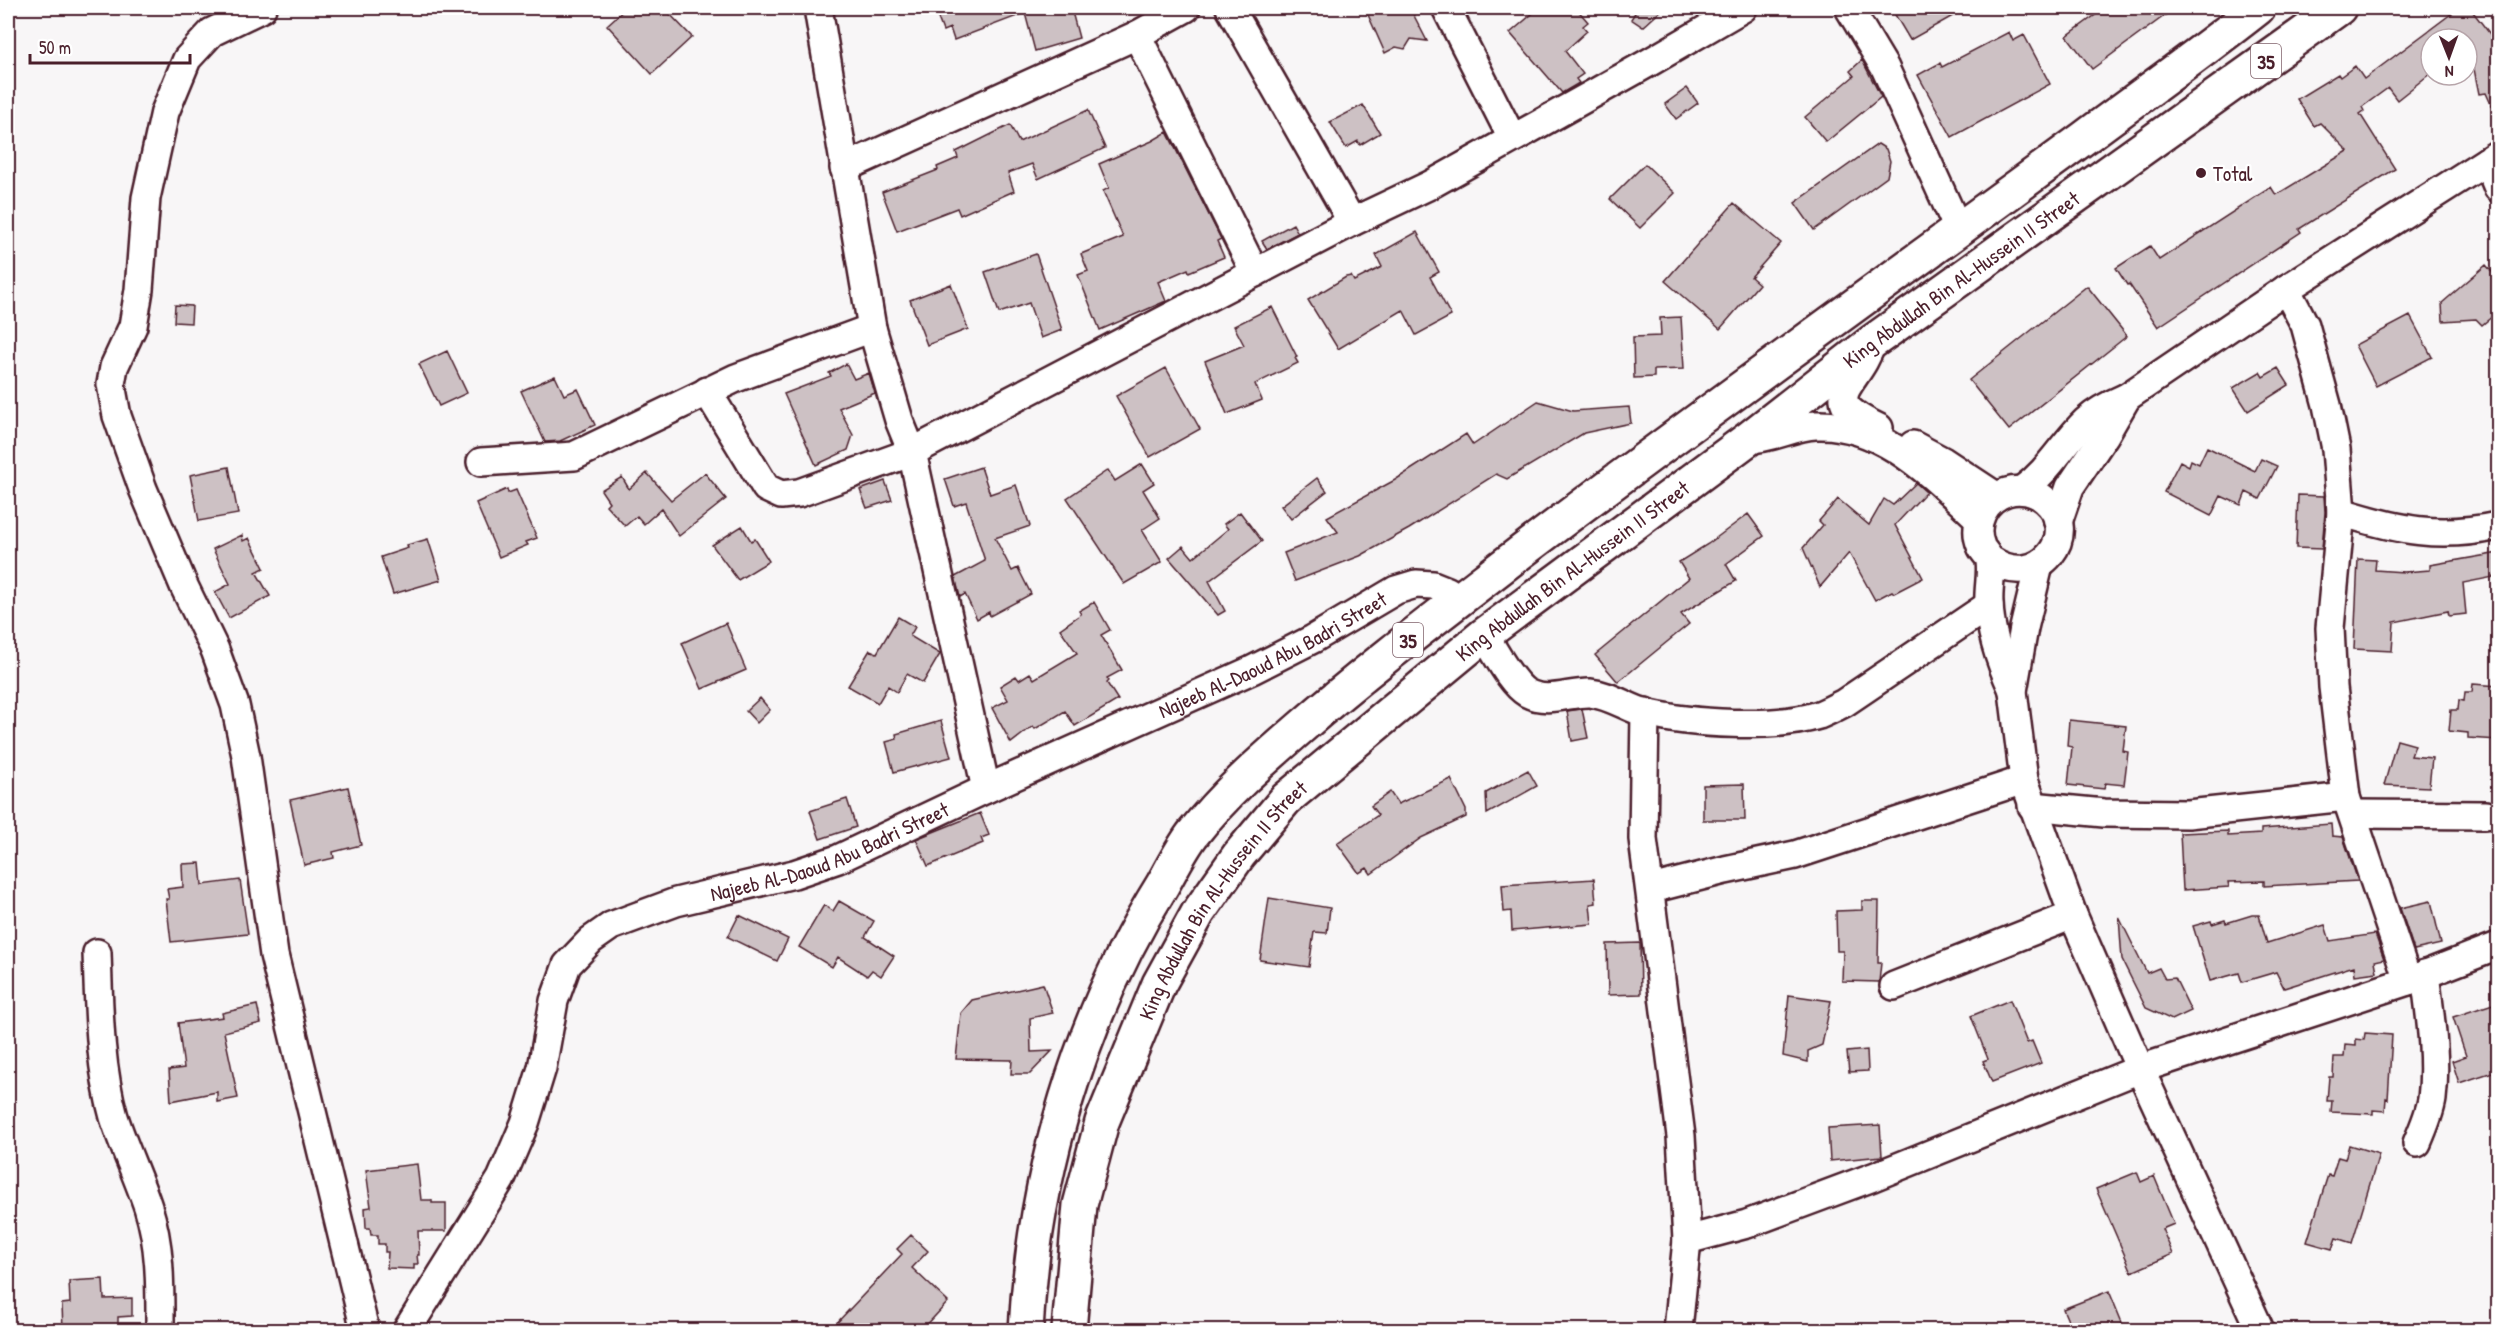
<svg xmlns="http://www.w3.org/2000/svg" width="2506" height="1338" viewBox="0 0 2506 1338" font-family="'Patrick Hand',sans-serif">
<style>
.building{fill:#cdc1c4;stroke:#4a1f2b;stroke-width:1.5}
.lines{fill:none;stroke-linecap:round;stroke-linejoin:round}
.minor-casing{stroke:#4a1f2b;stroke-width:32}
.highway-casing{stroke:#4a1f2b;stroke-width:38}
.minor{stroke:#fff;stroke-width:27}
.highway{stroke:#fff;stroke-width:33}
.poi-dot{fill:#4a1f2b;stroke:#fff;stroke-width:2}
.labels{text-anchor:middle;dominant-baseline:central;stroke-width:4.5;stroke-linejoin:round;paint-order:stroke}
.shield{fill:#fff;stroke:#80626b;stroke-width:1.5}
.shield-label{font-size:20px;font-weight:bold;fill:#4a1f2b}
.poi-label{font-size:21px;fill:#4a1f2b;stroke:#fff;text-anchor:start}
.street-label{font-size:21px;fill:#4a1f2b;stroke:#fff}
</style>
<rect width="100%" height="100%" fill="#f8f6f7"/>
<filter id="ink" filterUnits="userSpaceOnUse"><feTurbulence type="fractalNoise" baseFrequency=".0167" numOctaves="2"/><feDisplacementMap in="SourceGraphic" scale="12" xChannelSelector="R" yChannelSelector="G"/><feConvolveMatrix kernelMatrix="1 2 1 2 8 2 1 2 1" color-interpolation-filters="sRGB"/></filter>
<g filter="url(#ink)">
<path class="building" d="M626 8H664L692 37 652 74 607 25Z
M934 8H1071L1079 38 1035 51 1025 13 954 40 950 28 943 31Z
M1365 8H1410L1427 41 1411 39 1405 49 1396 47 1385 53Z
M1539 8H1576L1588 22 1583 26 1587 31 1565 51 1583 74 1576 79 1579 83 1562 93 1510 33Z
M1638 8H1664L1643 27 1631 19Z
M1891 8H1967L1910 40Z
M2105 8H2175L2092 69 2067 36Z
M2459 8H2470L2493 38 2499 37V122L2486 93 2479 94 2468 39H2431V73L2397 100 2388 88 2362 107 2364 111 2360 114 2395 169 2299 229 2301 232 2158 327 2129 284 2127 285 2116 268 2150 246 2159 260 2271 187 2276 195 2348 151 2320 123 2314 126 2297 99 2338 74 2340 77 2355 66 2364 79Z
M2009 32 2013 41 2024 35 2050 84 1952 137 1918 75 1940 63 1942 67Z
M1862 60 1881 97 1826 142 1805 117 1854 76 1850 71Z
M1687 88 1698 103 1676 119 1665 104Z
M1363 105 1380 133 1360 145 1358 141 1346 148 1330 122Z
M1088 110 1105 148 1038 179 1032 164 1008 173 1014 191 960 215 957 208 897 231 882 192 938 170 937 167 958 158 956 152 1010 125 1019 142Z
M1167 132 1221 239 1217 241 1224 257 1189 272 1188 269 1158 282 1166 301 1100 330 1078 275 1088 271 1081 254 1123 237 1103 191 1109 188 1099 164 1152 141Z
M1878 144 1886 149 1890 161 1887 177 1814 230 1795 203Z
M1645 164 1675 193 1640 228 1610 199Z
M1734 203 1781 243 1751 277 1759 284 1720 329 1665 281Z
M1293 224 1298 233 1267 249 1262 241Z
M1417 232 1439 272 1430 277 1451 316 1416 335 1403 310 1338 349 1308 300 1346 277 1351 276 1354 281 1382 267 1376 255Z
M1036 254 1062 330 1041 338 1029 303 999 313 985 272Z
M2486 265 2499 280V311L2482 325 2476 319 2443 321 2442 303Z
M951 284 968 329 927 345 910 300Z
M2087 286 2127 336 2009 430 1969 380Z
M175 305 192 306 191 323 174 322Z
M1272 307 1297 357 1295 358 1298 363 1255 384 1262 400 1227 414 1205 361 1244 345 1234 326Z
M2410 316 2432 357 2376 386 2355 345Z
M1681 317 1684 369 1654 370V377L1634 378 1633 337 1661 336 1660 318Z
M447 351 467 393 439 406 419 364Z
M846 364 854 379 869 373 875 393 839 408 853 435 848 450 816 465 784 394 831 376 829 373Z
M1166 368 1200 429 1150 457 1116 396Z
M2278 368 2289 385 2248 411 2233 388 2260 372 2263 377Z
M555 376 564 395 578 389 595 425 560 441 545 442 521 391Z
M1538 401 1573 411 1629 407 1631 423 1584 433 1507 479 1496 474 1409 529 1360 556 1295 581 1284 553 1338 532 1327 517 1395 480 1466 434 1473 445Z
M2207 447 2255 471 2261 459 2277 466 2260 499 2246 492 2241 505 2221 496 2211 516 2164 492 2180 461 2189 466 2191 460 2199 464Z
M1142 464 1154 483 1143 490 1160 518 1142 530 1162 562 1124 584 1067 498 1108 470 1115 481Z
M229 467 238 514 199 521 190 475Z
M981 467 990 494 1016 485 1030 526 995 538 1012 571 1018 568 1031 594 990 616 989 612 977 619 965 594 960 597 955 577 985 561 966 502 954 506 945 479Z
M647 473 671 500 705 473 726 499 679 536 661 509 644 524 637 516 625 526 606 505 609 502 601 490 622 477 629 489Z
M1317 478 1327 491 1291 519 1281 506Z
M885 481 892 500 867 508 860 490Z
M1916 483 1926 492 1895 525 1923 578 1894 593 1892 591 1875 600 1849 553 1820 587 1803 548 1823 525 1819 521 1838 499 1869 525 1884 499 1893 505Z
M507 489 508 493 516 490 537 538 526 542 528 545 499 557 476 503Z
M2298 495 2324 496 2325 512 2322 549 2296 548Z
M1240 512 1262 541 1209 581 1225 611 1218 615 1169 558 1183 546 1193 558 1228 529 1224 524Z
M1748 514 1764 536 1726 564 1736 581 1681 614 1689 624 1618 682 1595 655 1689 578 1679 562 1708 544Z
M742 526 751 541 755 539 769 561 738 580 712 545Z
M242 535 243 541 249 538 264 568 256 572 270 596 229 618 215 592 230 584 213 549Z
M428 539 441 580 393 594 381 557 408 548 407 545Z
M2499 553V576L2463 583 2466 614 2449 616 2448 611 2394 622 2392 651 2354 649 2358 559 2376 560 2375 570 2404 572 2430 570V565Z
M1094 602 1110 630 1101 635 1122 670 1107 678 1109 681 1107 683 1118 700 1075 726 1065 711 1035 729 1033 726 1011 743 992 708 1008 700 1000 686 1016 676 1019 680 1030 673 1034 679 1077 653 1060 629 1081 614 1079 611Z
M898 617 915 627 910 636 940 654 923 683 907 674 897 692 888 686 878 703 848 686 870 650 877 653Z
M726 623 746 670 702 689 682 643Z
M2473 684 2499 686V740L2468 738V733L2449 731 2451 710H2458L2459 700 2464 701 2465 692H2472Z
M760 698 770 710 757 723 746 711Z
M1582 709 1588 738 1572 741 1567 711Z
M2069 720 2126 726 2123 751 2128 752 2124 785 2105 783 2104 789 2068 785 2072 747 2067 746Z
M941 721 951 757 894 772 886 742 897 739 896 734Z
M2397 740 2415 745 2411 756 2432 758 2429 787 2384 785Z
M1528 770 1537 786 1487 814 1486 793Z
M1451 779 1466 810V817L1421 838 1371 874 1367 868 1359 873 1337 843 1378 815 1371 806 1390 792 1398 804Z
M1744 784 1745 820H1703V785Z
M348 787 361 845 333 852 334 858 304 865 290 800Z
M847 799 856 827 820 839 810 811Z
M980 813 989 835 981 838 983 843 928 866 916 839Z
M2331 824 2332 836 2343 837 2358 881 2264 886V881L2228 882 2229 887 2183 890 2180 833 2228 831V836L2261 834V829Z
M200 863 202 885 240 880 248 934 171 942 166 899H169L167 889 183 887 182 864Z
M1594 879 1596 903 1590 904 1592 924 1512 931 1511 911 1504 912 1502 885Z
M1269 898 1330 908 1327 933 1314 932 1309 967 1260 960Z
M839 901 874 921 865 937 894 956 881 976 872 970 867 976 838 957 832 967 799 947 824 905 833 911Z
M1862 901H1879L1878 963H1881L1879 982 1842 981 1843 951H1837L1836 911 1862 910Z
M2431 901 2441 944 2414 950 2400 908Z
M739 915 788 939 777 961 728 937Z
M2252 915H2259L2267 943 2325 925 2330 941 2375 934 2384 959 2375 961 2377 972 2355 975 2354 966 2284 988 2276 972 2242 982 2239 973 2210 981 2193 926 2211 921 2212 924 2225 920 2226 923Z
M2119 917 2147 973 2159 968 2165 979 2175 978 2191 1011 2172 1020 2146 1008 2122 960Z
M1640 943 1641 994 1608 995 1607 944Z
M1043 984 1053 1013 1030 1018 1031 1052 1052 1051 1030 1074H1011L1012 1060 956 1059 961 1013 972 1000Z
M1789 995 1831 1001 1822 1045 1808 1051V1062L1783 1056Z
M2010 1000 2027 1043 2032 1041 2041 1063 1992 1082 1983 1061 1988 1059 1971 1016Z
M2499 1002V1070L2459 1083 2452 1061 2466 1056 2453 1017Z
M257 1005 261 1023 224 1032 238 1098 217 1102V1092L171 1101 169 1070 184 1068 178 1023 223 1017 222 1013Z
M2365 1033 2392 1035 2388 1099 2386 1098 2385 1111 2373 1110V1114L2331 1112 2332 1101H2327L2329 1077H2333L2334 1057H2344L2345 1044 2356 1045V1039L2364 1040Z
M1867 1050 1868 1071 1849 1072 1847 1052Z
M1880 1125 1882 1156 1830 1161 1828 1128Z
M2349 1145 2379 1154 2352 1243 2336 1238 2332 1249 2307 1242 2328 1175 2332 1176 2338 1157 2345 1159Z
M417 1164 421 1200H432V1203H446V1231H418L419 1255H417L418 1264H414V1269L387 1268 388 1252H385V1244H378V1235H371L370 1228H366L365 1208 371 1207 366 1170Z
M2137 1172 2141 1182 2154 1176 2174 1224 2162 1229 2173 1254 2132 1272 2096 1189Z
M911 1235 928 1251 912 1268 948 1302 922 1330H830L902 1254 897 1249Z
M103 1279 104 1299 132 1298V1316L118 1317V1330H63L62 1304 70 1303 69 1281Z
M2109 1291 2125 1330H2072L2063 1309Z"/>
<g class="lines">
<defs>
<g id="minor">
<path d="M262 8 212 32 187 59 165 112 146 198 139 290 133 326 114 367 111 384 117 416 143 489 184 586 215 650 235 705 246 756 274 955 365 1330"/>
<path d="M818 8 872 328 899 420 912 452 986 789"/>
<path d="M1230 8 1352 222"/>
<path d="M1446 8 1512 138"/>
<path d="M1849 8 1885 68 1959 231"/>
<path d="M1137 35 1255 273"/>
<path d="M2487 161 2498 188"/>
<path d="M844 168 1137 35 1186 8"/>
<path d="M2286 289 2305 325 2327 405 2336 449 2341 512 2330 628 2333 687 2346 797 2408 981"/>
<path d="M1872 342C1859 388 1812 397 1879 428"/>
<path d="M707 391 766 488 781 495 799 493 912 452 1352 222 1430 185 1650 62 1743 8"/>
<path d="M1749 439C1772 439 1793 426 1816 425 1883 422 1934 478 1979 519"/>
<path d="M1913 445 1943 461 1996 496"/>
<path d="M481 462 574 456 736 378 872 328"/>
<path d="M2022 490C2049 471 2063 443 2086 421 2098 410 2113 403 2127 397L2286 289 2498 154"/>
<path d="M2341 512C2399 530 2438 539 2498 526"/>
<path d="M2058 522 2070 487 2105 435 2127 397"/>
<path d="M1991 560C2039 592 2083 533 2045 500 2035 491 2020 488 2007 492 1984 499 1972 524 1981 546 1983 552 1990 556 1990 562 1992 574 1988 589 1989 603 1990 634 2000 662 2013 690"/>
<path d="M2039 565 2024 628 2013 691 2024 780 2073 915 2140 1069 2260 1330"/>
<path d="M1484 635C1495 651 1511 684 1527 693 1548 704 1570 692 1590 693 1611 695 1627 708 1646 713 1691 724 1775 729 1819 715 1827 712 1836 707 1844 703L1989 605"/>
<path d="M1645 712 1643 839 1681 1136 1687 1240 1678 1330"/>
<path d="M2032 806 2104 813 2188 814 2346 797"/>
<path d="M2353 814 2485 815"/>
<path d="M1651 889 1725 870 1795 855 2024 780"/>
<path d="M97 953C99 1007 99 1064 114 1117 124 1148 138 1177 148 1207 161 1247 160 1289 160 1330"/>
<path d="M1894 986 2073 915"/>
<path d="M2417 1143C2423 1129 2430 1113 2432 1099 2437 1058 2430 1014 2425 974"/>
<path d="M1687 1240 1747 1224 1873 1177 2140 1069 2408 981 2498 946"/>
<path id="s1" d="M407 1330 501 1179 525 1123 542 1068 554 1001 567 965 591 940 611 926 676 902 794 874 838 859 986 789 1252 670 1313 639 1396 590 1416 584 1433 585 1448 591 1457 601"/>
</g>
<g id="highway">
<path d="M1026 1330C1034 1174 1080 1017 1163 884 1172 868 1181 850 1192 835 1223 795 1261 762 1299 729 1370 667 1446 610 1521 552 1707 411 1896 276 2084 138 2142 95 2201 53 2258 8"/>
<path id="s2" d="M1069 1330 1080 1205 1102 1122 1159 984 1198 913 1239 855 1286 799 1484 635 1748 439 1872 342 2339 8"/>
</g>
</defs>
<use href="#minor" class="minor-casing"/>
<use href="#highway" class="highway-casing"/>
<use href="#minor" class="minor"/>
<use href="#highway" class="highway"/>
</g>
</g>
<circle class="poi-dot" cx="2201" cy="173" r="6"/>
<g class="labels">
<g class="shield">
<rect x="2251" y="44" width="30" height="34" rx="4.5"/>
<rect x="1393" y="623" width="30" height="34" rx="4.5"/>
</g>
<g class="shield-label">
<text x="2266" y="61">35</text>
<text x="1408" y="640">35</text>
</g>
<g class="poi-label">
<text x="2213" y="173">Total</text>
</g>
<g class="street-label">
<text stroke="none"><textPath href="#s2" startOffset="1438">King Abdullah Bin Al-Hussein II Street</textPath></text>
<text stroke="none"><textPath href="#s2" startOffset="952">King Abdullah Bin Al-Hussein II Street</textPath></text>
<text stroke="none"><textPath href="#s1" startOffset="1179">Najeeb Al-Daoud Abu Badri Street</textPath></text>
<text stroke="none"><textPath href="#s1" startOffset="693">Najeeb Al-Daoud Abu Badri Street</textPath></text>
<text stroke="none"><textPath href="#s2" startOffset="466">King Abdullah Bin Al-Hussein II Street</textPath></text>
</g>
</g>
<rect width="2506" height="1338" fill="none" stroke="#fff" stroke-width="30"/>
<rect x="15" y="15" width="2476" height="1308" fill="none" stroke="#4a1f2b" stroke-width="2" filter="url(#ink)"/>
<g transform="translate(2449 57) rotate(179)"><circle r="28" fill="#ffffff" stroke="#b7a5aa" stroke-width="1.5"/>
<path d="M0-4.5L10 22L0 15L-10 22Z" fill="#4a1f2b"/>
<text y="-9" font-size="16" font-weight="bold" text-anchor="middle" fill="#4a1f2b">N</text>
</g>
<path d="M30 54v9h160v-9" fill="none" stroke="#4a1f2b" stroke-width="3"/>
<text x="39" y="54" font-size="18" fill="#4a1f2b" stroke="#ffffff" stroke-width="4.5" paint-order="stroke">50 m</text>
</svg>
